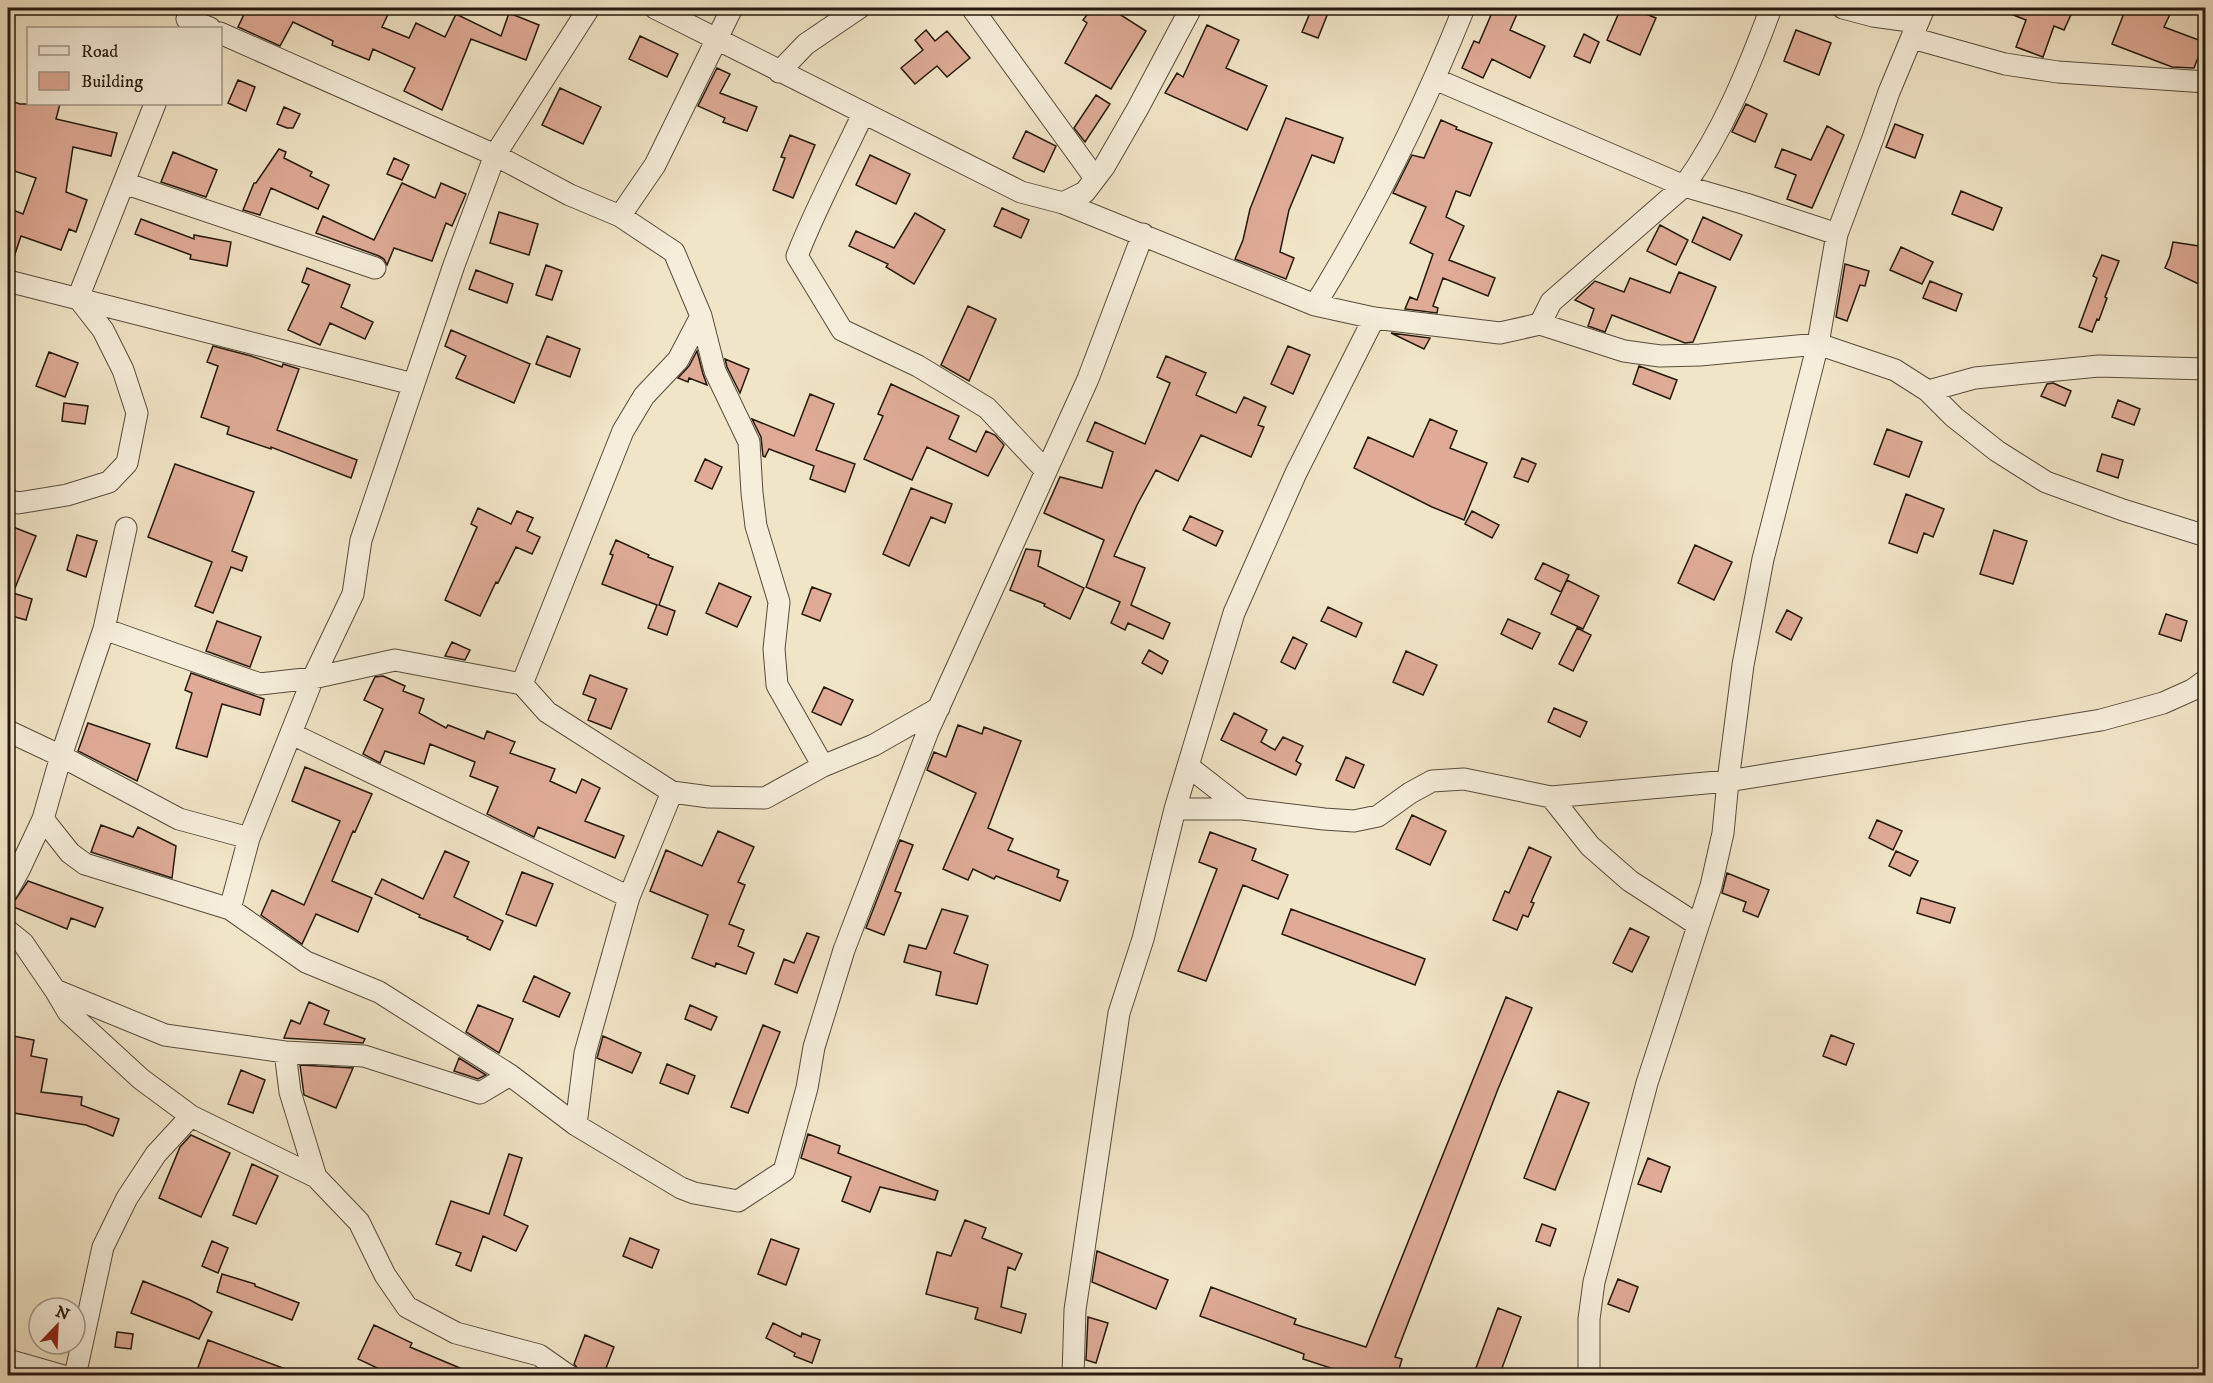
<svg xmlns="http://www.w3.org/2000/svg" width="2213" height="1383" viewBox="0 0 2213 1383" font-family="'IM FELL DW Pica',serif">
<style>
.building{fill:#dfab97;stroke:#25190e;stroke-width:1.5}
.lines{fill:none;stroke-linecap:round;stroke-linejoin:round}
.minor-casing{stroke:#584c3c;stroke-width:23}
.minor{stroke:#f6eedb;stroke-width:21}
</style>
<rect width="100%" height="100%" fill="#f1e5c7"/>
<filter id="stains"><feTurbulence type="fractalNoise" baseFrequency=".00333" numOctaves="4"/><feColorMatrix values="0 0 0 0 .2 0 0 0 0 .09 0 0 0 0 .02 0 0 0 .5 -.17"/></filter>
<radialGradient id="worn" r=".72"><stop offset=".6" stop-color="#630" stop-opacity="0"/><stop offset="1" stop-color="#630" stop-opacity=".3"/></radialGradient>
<path class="building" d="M247 8H391L382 27 409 38 416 23 445 37 456 14 501 36 509 13 539 25 526 60 471 39 442 110 404 91 415 68 373 49 369 60 332 45 333 41 293 22 280 46 238 27Z
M1092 8H1110L1146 31 1111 89 1065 63 1087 23 1083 20Z
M1312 8H1330L1318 38 1302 32Z
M1494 8H1501L1517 14 1510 30 1545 46 1530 78 1492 59 1483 78 1462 68 1474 41 1479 43Z
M1621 8H1631L1656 18 1640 55 1607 40Z
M1998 8H2074L2064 30 2054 26 2043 57 2016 47 2026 20 1998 9Z
M2126 8H2173L2164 27 2204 42 2194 68 2172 67 2112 44Z
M1207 25 1239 40 1226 68 1267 86 1247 130 1165 93 1177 73 1183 77Z
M926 30 935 41 947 31 970 58 947 77 937 66 915 84 901 68 923 50 915 40Z
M1796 30 1831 43 1819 75 1784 61Z
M1584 34 1599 42 1590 63 1574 56Z
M640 36 678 54 667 77 629 59Z
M717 68 730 74 720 93 757 107 747 131 723 122 725 118 698 106Z
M238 80 255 87 246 111 228 103Z
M560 88 601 107 583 144 542 125Z
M1096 95 1110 104 1085 142 1074 128Z
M8 100 20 104H60L56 119 117 133 111 156 73 147 66 192 87 200 76 232 69 229 61 250 21 236 10 269 8 268V208L23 214 36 178 8 169Z
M1746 104 1767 114 1755 142 1732 132Z
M284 107 300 114 293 128H287L277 124Z
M1286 118 1343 138 1334 163 1312 155 1289 210 1280 252 1294 258 1286 279 1235 259 1243 240 1250 209Z
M1441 120 1457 127 1456 129 1492 143 1470 196 1456 191 1446 217 1464 226 1449 260 1495 278 1488 296 1443 278 1433 306 1438 308 1437 313 1405 309 1410 297 1417 300 1433 254 1410 243 1426 207 1393 193 1412 155 1424 158Z
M1895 124 1923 135 1915 158 1886 147Z
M1827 126 1844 135 1812 208 1787 199 1796 175 1775 167 1782 149 1811 160Z
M1026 131 1056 146 1044 172 1013 158Z
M790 135 815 145 793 198 773 190 785 158 781 157Z
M279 149 286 152 284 158 312 172 310 176 329 185 318 209 271 188 260 215 243 210 254 183H256Z
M173 152 217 170 206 197 161 182Z
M870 155 910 174 896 204 856 185Z
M394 158 409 165 402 180 387 174Z
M402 183 435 198 441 183 466 194 452 226 446 223 432 261 394 248 387 265 384 259 379 256 316 233 323 216 374 240Z
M1961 191 2002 208 1993 230 1952 214Z
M1002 208 1029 220 1021 238 994 226Z
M499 212 538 224 529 255 490 243Z
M915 213 945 230 914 284 886 267 888 264 849 246 856 231 894 248Z
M1703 217 1742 235 1730 260 1692 242Z
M141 219 194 239V235L231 242 227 266 190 259 191 255 135 234Z
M1660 225 1688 240 1676 265 1647 251Z
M2173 242 2205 247V287L2165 268 2170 256Z
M1901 247 1933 262 1922 284 1890 270Z
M2102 255 2119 261 2105 297 2107 298 2099 320 2097 319 2092 332 2079 327 2097 278 2093 276Z
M1845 264 1869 271 1865 286 1860 285 1847 321 1836 317Z
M546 265 562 271 552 300 536 295Z
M307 268 350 285 341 307 373 322 365 339 330 323 320 345 288 330 309 285 302 282Z
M476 270 513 284 507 303 469 289Z
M1679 272 1716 287 1693 342 1685 343 1612 315 1605 332 1588 326 1594 309 1575 300 1595 281 1624 292 1630 278 1670 293Z
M1930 281 1962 294 1956 311 1923 298Z
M968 306 996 319 969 381 941 365Z
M451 330 530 364 514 403 456 378 466 356 445 346Z
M1391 333 1430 338 1424 349Z
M547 336 580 349 570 377 536 364Z
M213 346 251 356 282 367 283 364 299 369 277 430 357 460 351 478 271 447V449L227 434 229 427 201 417 218 366 207 362Z
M1288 346 1310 355 1293 394 1271 384Z
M697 351 703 374 707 385 689 378 688 382 678 378 689 366Z
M49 352 78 363 65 397 36 386Z
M1166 356 1206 373 1196 395 1236 413 1244 397 1266 407 1258 425 1264 427 1251 457 1201 435 1178 481 1156 470 1137 505 1114 556 1145 568 1131 605 1170 623 1163 639 1128 623 1125 630 1111 623 1120 602 1086 587 1104 540 1044 513 1060 477 1102 488 1113 452 1087 441 1095 422 1145 444 1170 383 1157 377Z
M725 359 749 369 740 393 727 367Z
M1639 366 1677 380 1670 399 1633 384Z
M2053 383 2071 391 2065 406 2041 396 2047 384Z
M891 384 959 416 949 439 976 452 986 431 995 435 1004 445 988 476 927 447 912 480 864 459 883 416 878 414Z
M810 394 834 404 816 450 855 464 845 492 810 479 814 466 769 449 765 457 763 456 761 437 752 419 794 436Z
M2118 400 2140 409 2134 425 2112 417Z
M64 403 88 406 85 424 62 421Z
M1430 419 1457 431 1450 448 1487 463 1464 520 1432 507 1354 468 1368 437 1413 457Z
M1887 429 1922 442 1909 477 1874 464Z
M2102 454 2123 460 2118 478 2097 471Z
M1522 458 1536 464 1528 482 1514 477Z
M705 459 722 467 712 489 695 481Z
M175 464 254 492 232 551 247 557 242 571 231 567 213 613 195 606 212 562 148 537Z
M911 488 952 504 945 523 931 517 909 566 883 554Z
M1906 494 1944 509 1933 537 1924 533 1917 553 1889 543Z
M478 508 511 524 517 511 533 518 527 531 540 537 532 554 516 547 498 583 496 582 480 616 445 600 477 527 471 524Z
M1472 511 1499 525 1492 538 1465 524Z
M1190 516 1223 531 1216 546 1183 530Z
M8 525 36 536 13 593 32 599 26 620 8 615Z
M1994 530 2027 541 2013 584 1980 574Z
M77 535 97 541 86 577 67 570Z
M616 540 649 555 648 557 673 567 659 605 675 611 667 635 648 628 657 605 602 584 613 555 610 554Z
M1695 545 1732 562 1714 600 1678 583Z
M1026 549 1041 551 1038 566 1084 588 1070 619 1044 606 1045 604 1010 590Z
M1543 563 1569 575 1561 592 1535 579Z
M1567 580 1599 596 1583 629 1551 614Z
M719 583 751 597 737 627 706 613Z
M812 587 831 594 820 621 802 614Z
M1328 607 1362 623 1356 637 1321 621Z
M1787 610 1802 618 1791 640 1776 632Z
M2166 614 2187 621 2181 641 2159 634Z
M1508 619 1540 633 1532 649 1501 634Z
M217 621 261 637 250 667 206 651Z
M1577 628 1591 635 1573 671 1559 664Z
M1293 637 1307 644 1295 669 1281 662Z
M452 642 470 650 465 660 445 656Z
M1149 650 1168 661 1162 674 1142 663Z
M1406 651 1437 665 1423 695 1393 682Z
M191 673 264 699 260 715 222 704 207 757 176 748 192 693 185 690Z
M590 675 627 689 611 729 588 720 596 699 583 694Z
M383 676 405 686 403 691 424 699 419 713 446 728 448 725 484 739 487 731 515 742 510 753 555 769 550 781 576 793 582 779 600 788 585 821 624 836 615 858 538 827 534 837 487 814 498 787 470 776 475 762 430 744 424 764 385 751 380 763 363 754 383 709 364 700 375 677Z
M824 687 853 700 841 725 812 712Z
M1554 708 1587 722 1580 737 1548 722Z
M1234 713 1267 730 1261 742 1275 750 1283 737 1303 746 1296 761 1301 764 1296 775 1221 740Z
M88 723 150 744 137 781 78 751Z
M958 725 982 734 984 727 1021 741 988 828 1013 839 1008 850 1059 870 1057 877 1068 881 1060 901 996 876 994 879 973 869 968 880 943 869 976 793 927 770 934 752 946 757Z
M1346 757 1364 765 1354 788 1336 780Z
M305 767 372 794 355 832 353 831 332 881 372 898 358 932 316 914 302 944 261 915 272 890 304 905 340 821 292 801Z
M1412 815 1446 831 1430 865 1396 849Z
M1877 820 1902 831 1893 850 1869 838Z
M101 825 133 837 138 827 176 846 172 878 91 852Z
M718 831 754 847 738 882 745 885 729 924 744 930 738 946 754 953 746 974 716 963 715 967 692 958 708 915 650 891 666 850 702 866Z
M1210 832 1256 849 1252 860 1288 875 1278 899 1243 885 1206 981 1178 971 1217 869 1199 862Z
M900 840 913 845 895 891 901 893 884 935 866 928Z
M1529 847 1551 857 1531 902 1534 903 1528 917 1523 915 1517 930 1493 920 1505 891 1509 893Z
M445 851 469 862 454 897 503 921 490 950 467 939 468 937 419 917 420 915 375 894 382 879 423 899Z
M1896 851 1918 861 1910 876 1889 866Z
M522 872 553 884 536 926 506 914Z
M1727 873 1769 890 1758 917 1743 911 1746 902 1722 893Z
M28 881 103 908 95 927 71 918 67 929 11 906Z
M1921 898 1955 908 1950 923 1917 913Z
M942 909 968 916 954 953 988 965 977 1004 936 995 941 972 904 962 909 945 926 949Z
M1291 909 1425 959 1415 985 1282 934Z
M1630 928 1649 937 1632 972 1613 963Z
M807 933 819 937 797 993 775 984 784 959 794 963Z
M534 976 570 993 559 1017 523 1001Z
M1506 997 1532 1008 1498 1089 1395 1357 1402 1359 1397 1376H1355L1303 1359 1304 1354 1200 1316 1211 1287 1296 1319 1294 1324 1366 1347Z
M309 1002 329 1011 324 1024 365 1039 363 1043 284 1038 291 1020 300 1024Z
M478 1005 513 1019 499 1053 466 1032Z
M690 1005 717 1017 711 1030 685 1019Z
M763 1025 780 1032 748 1113 731 1107Z
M1831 1035 1854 1044 1846 1065 1823 1056Z
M13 1036 34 1040 31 1056 47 1059 41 1092 82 1097 81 1105 119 1119 113 1136 86 1125 8 1112V1066Z
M603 1036 641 1053 632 1073 597 1058Z
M459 1058 486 1075 478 1079 454 1071Z
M667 1064 695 1076 688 1094 660 1083Z
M300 1065 353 1068 336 1108 304 1095Z
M241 1070 265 1080 253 1113 228 1104Z
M1558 1091 1589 1103 1555 1190 1524 1178Z
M808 1134 840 1146 838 1153 938 1191 935 1200 880 1187 870 1212 842 1201 851 1177 801 1158Z
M191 1135 230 1153 201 1217 159 1198 180 1147Z
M509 1154 522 1158 504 1215 528 1226 516 1251 483 1236 471 1271 456 1265 461 1253 436 1244 451 1201 489 1214Z
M1648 1158 1670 1167 1661 1192 1638 1184Z
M252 1164 278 1176 256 1224 233 1215Z
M965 1220 986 1228 982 1238 1022 1254 1015 1270 1008 1267 1001 1307 1026 1314 1021 1333 975 1319 978 1308 926 1294 937 1252 951 1256Z
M1542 1224 1556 1229 1550 1246 1536 1241Z
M630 1238 659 1250 652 1268 623 1256Z
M771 1239 799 1249 786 1285 758 1274Z
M212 1241 228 1248 218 1273 202 1266Z
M1097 1251 1168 1280 1156 1309 1092 1282Z
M222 1274 255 1284V1286L299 1303 292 1320 217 1292Z
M1618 1279 1638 1287 1629 1312 1608 1304Z
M143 1281 190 1300 212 1312 199 1339 131 1313Z
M1498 1308 1521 1317 1499 1376H1473Z
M1088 1317 1108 1323 1096 1363 1086 1360Z
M773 1323 801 1337 802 1333 820 1340 812 1363 794 1356 795 1353 766 1338Z
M374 1325 412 1343 410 1347 479 1376H394L358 1359Z
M117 1332 133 1334 131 1349 115 1347Z
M585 1335 614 1347 603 1376H589L581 1373 574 1364Z
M208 1340 299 1374V1376H195Z"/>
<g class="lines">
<defs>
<path id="minor" d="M589 8 495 155 454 265 361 540 353 594 313 678 249 838 230 909 306 962 379 992 510 1075 576 1125 681 1188 694 1193 738 1201 784 1171 807 1088 814 1047 844 950 928 731 1088 379 1143 234
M655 8 1021 192 1063 203 1085 192 1104 167 1138 108 1191 8
M972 8 1095 178
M1843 8 1873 16 1917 22
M187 19 210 28
M220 33 495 155 570 195 620 216 674 252 701 316 715 371 749 442 752 493 756 526 779 602 774 649 777 685 823 766
M1912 38 2005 64 2058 72 2206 82
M779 72 806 44 859 8
M1435 79 1684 186 1746 204 1837 234
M863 114C841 161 816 207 797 256L842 330 918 366 987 408 1046 471
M124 183 375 268
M1063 203 1315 305 1374 318 1500 333 1540 324 1624 351 1660 356 1700 355 1818 344 1895 370 1928 391 1954 417 1997 451 2046 482 2123 510 2206 536
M620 216 655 165 732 8
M8 281 413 384
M78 298 155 104
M1315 305C1373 211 1423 110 1464 8
M1540 324 1551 302 1684 186C1723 132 1748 70 1771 8
M1928 391 1975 378 2099 366 2206 369
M8 500 18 503 67 495 109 482 127 463 137 413 123 370 103 330 78 298
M104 629 260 684 313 678 395 660 522 684 547 712 672 792 709 797 765 798 823 766 874 745 939 708
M522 684 623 431 644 396 678 360 701 316
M8 731 61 756 179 819 249 838
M292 734 629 897
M1189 767 1243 809
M1551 797 1590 846 1630 881 1698 925
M1175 809H1243L1324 819 1354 821 1378 816 1410 793 1432 781 1464 779 1551 797 1728 781 2101 720 2163 703 2192 690 2206 680
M43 819 70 853 85 864 230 909
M8 890 19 870 43 819 61 756 104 629 126 528
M8 931 23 943 55 990 165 1035 285 1052 364 1056 480 1093 510 1075
M55 990 68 1012 141 1079 191 1116 316 1177 359 1222 385 1275 407 1307 456 1333 539 1355 569 1376
M285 1052 290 1092 316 1177
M576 1125 585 1053 629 897 672 792
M8 1360 64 1376
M75 1376 103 1247 127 1198 156 1154 191 1116
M1073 1376 1075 1310 1119 1013 1143 939 1175 809 1234 613 1296 473 1374 318
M1589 1376V1319L1594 1282 1647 1083 1711 886 1723 833 1728 781 1743 665 1763 559 1818 344 1837 234 1873 138 1889 92 1924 8"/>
</defs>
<use href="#minor" class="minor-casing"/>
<use href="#minor" class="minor"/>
</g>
<rect width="2213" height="1383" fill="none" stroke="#f1e5c7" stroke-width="30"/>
<rect x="9" y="9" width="2195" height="1365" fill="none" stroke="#25190e" stroke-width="3"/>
<rect x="15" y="15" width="2183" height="1353" fill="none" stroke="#25190e" stroke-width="1.5"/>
<rect x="27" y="27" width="195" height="78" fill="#f6eedb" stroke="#a29989" stroke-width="1.5"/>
<rect x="39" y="46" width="30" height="9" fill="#f6eedb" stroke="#a29989" stroke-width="1.5"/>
<text x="81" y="57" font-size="18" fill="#25190e">Road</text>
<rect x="39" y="72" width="30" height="18" fill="#dfab97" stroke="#a29989" stroke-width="1.5"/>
<text x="81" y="87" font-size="18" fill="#25190e">Building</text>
<g transform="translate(57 1326) rotate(23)"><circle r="28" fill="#f6eedb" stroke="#a29989" stroke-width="1.5"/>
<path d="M0-4.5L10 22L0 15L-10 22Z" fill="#8f2418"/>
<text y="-9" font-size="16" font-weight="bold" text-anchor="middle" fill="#25190e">N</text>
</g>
<rect width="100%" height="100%" filter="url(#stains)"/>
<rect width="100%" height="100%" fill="url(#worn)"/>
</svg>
